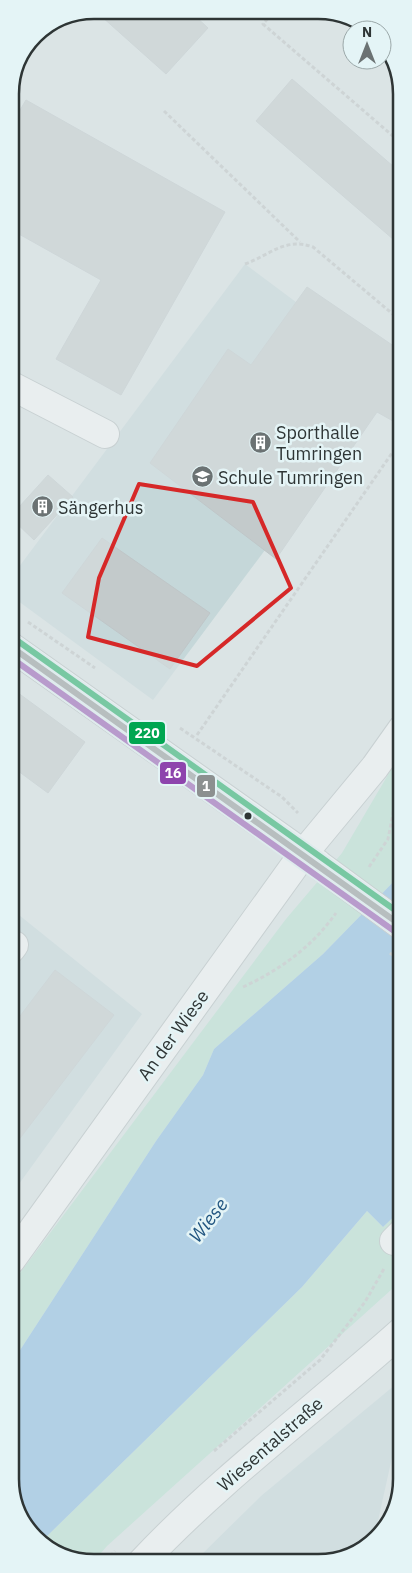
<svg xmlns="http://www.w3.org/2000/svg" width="412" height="1573" viewBox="0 0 412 1573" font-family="'IBM Plex Sans',sans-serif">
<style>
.built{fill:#c5d7d9}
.green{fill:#b5e3ce}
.water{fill:#81b8e5}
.building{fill:#c3cacb;stroke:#bfc6c8}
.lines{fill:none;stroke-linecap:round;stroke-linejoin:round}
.minor-casing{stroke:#b2b9ba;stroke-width:30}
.major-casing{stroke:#b2b9ba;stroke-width:30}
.path{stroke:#bec2c2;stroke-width:3;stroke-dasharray:4 2.5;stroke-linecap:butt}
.minor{stroke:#fafbfb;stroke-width:28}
.major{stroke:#fafbfb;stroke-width:28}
.minor-bridge-casing{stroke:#b2b9ba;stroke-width:30;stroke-linecap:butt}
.path-bridge{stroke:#bec2c2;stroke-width:3;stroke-dasharray:4 2.5;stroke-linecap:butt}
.minor-bridge{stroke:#fafbfb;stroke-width:28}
.bus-1-casing{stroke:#e4f4f6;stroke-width:10}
.bus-2-casing{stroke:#e4f4f6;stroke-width:10}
.bus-3-casing{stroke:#e4f4f6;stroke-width:10}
.bus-1{stroke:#8c9090;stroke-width:6}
.bus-2{stroke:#8e44ad;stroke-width:6}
.bus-3{stroke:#00a651;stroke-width:6}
.marked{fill:none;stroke:#d62828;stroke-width:4;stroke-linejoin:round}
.bus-dot{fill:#2e3535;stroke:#e4f4f6;stroke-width:2}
.labels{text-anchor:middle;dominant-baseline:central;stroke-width:5;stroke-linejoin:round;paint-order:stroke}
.poi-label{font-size:18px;fill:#2e3535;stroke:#e4f4f6;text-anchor:start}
.street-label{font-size:18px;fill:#2e3535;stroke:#e4f4f6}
.water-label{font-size:19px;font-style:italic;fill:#225681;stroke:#e4f4f6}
.rim{fill:none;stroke:#2e3535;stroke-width:2.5}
.line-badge{stroke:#e4f4f6;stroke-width:2}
.badge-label{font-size:14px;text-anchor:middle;font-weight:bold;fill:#fff}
</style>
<rect width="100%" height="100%" fill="#dbe4e5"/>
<path class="built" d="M245 264 395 376 153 700 10 595V579Z
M14 911 142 1014 11 1195V914Z
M395 1385 402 1393V1412L374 1539 330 1562H194L261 1496Z"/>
<path class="green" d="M402 751V873L323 954 214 1049 203 1075 156 1141 11 1364V1285L286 919 342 853Z
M402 1209V1280L107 1546 94 1561H77L42 1541 302 1287 367 1211 383 1227Z"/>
<path class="water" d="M402 873V1209L383 1227 367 1211 302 1287 42 1541 31 1535 11 1491V1364L156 1141 203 1075 214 1049 323 954Z"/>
<path class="building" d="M177 15H194L208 28 166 74 101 16Z
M292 79 401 173V246L256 121Z
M26 100 225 212 121 395 56 359 101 280 10 229V127Z
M307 287 401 351V409L393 421 377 412 276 559 150 463 228 349 251 365Z
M48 475 73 497 34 540 10 517Z
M102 538 210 613 170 669 62 593Z
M10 687 85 742 48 793 10 765Z
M55 970 114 1015 11 1150V1028Z"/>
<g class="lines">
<defs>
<path id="minor" d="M10 385 105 434
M10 646 318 864
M11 949 14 945
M394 1241 402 1233
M11 1260 303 854 375 767 402 729"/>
<path id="major" d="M142 1562C222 1477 316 1408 402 1331"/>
</defs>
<use href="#minor" class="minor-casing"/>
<use href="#major" class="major-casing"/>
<path class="path" d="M272 14 263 24 401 143
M164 111 300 242
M245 264C270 255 285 237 313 247L401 321
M28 622 95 668
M180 728 282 797 298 813
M197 735 401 440
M369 867 388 839 399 783
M243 987C280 970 313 946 336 913
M214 1451 320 1360 365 1302 385 1267
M106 1561 115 1551"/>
<use href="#minor" class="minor"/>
<use href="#major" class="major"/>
<defs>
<path id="minor-bridge" d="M319 865 402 926"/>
</defs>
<use href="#minor-bridge" class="minor-bridge-casing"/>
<path class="path-bridge" d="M390 953 402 962"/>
<use href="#minor-bridge" class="minor-bridge"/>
<defs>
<path id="bus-1" d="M10 646 402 926"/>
<path id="bus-2" d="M10 657 397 933"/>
<path id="bus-3" d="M15 639 402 915"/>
</defs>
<use href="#bus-1" class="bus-1-casing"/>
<use href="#bus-2" class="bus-2-casing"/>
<use href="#bus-3" class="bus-3-casing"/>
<use href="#bus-1" class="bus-1"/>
<use href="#bus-2" class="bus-2"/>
<use href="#bus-3" class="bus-3"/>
</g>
<path d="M0 0H412V1573H0ZM139 484 253 502 291 588 197 666 88 637 99 578Z" fill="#dbe4e5" fill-opacity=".55" fill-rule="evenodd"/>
<path class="marked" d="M139 484 253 502 291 588 197 666 88 637 99 578Z"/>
<defs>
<symbol id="building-disc" viewBox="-11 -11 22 22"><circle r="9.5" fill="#6b7273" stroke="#e4f4f6"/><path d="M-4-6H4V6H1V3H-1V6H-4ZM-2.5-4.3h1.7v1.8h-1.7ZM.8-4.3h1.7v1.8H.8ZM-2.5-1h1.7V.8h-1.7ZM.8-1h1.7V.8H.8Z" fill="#fff"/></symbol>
<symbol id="school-disc" viewBox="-11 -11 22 22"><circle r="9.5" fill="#6b7273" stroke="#e4f4f6"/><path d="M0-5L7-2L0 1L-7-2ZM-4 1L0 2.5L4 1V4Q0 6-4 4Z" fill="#fff"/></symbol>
</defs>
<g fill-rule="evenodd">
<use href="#building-disc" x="248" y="430" width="25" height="25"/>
<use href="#school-disc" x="190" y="464" width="25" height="25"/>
<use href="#building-disc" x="30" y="494" width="25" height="25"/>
</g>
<circle class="bus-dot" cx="248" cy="816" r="4.5"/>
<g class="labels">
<g class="poi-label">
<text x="276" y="432">Sporthalle<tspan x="276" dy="21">Tumringen</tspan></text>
<text x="218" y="477">Schule Tumringen</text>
<text x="58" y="507">Sängerhus</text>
</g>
<g class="street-label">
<text transform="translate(173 1035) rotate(-54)">An der Wiese</text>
<text transform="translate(270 1444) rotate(-41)">Wiesentalstraße</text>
</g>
<g class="water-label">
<text transform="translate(208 1220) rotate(-52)">Wiese</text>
</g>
</g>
<path d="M0 0H412V1573H0ZM94 19H318A75 75 0 0 1 393 94V1479A75 75 0 0 1 318 1554H94A75 75 0 0 1 19 1479V94A75 75 0 0 1 94 19Z" fill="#e4f4f6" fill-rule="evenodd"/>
<path class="rim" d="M94 19H318A75 75 0 0 1 393 94V1479A75 75 0 0 1 318 1554H94A75 75 0 0 1 19 1479V94A75 75 0 0 1 94 19Z"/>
<g class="line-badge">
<rect x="128" y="721" width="38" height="24" rx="5" fill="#00a651"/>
<rect x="159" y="761" width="28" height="24" rx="5" fill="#8e44ad"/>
<rect x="196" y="774" width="20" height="24" rx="5" fill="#8c9090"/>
</g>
<g class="badge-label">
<text x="147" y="738">220</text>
<text x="173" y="778">16</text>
<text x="206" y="791">1</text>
</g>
<g transform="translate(367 45)"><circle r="24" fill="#e4f4f6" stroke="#9ba8a9"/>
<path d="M0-4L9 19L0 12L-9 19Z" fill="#6b7273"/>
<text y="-8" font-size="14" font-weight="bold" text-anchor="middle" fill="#2e3535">N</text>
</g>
</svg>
